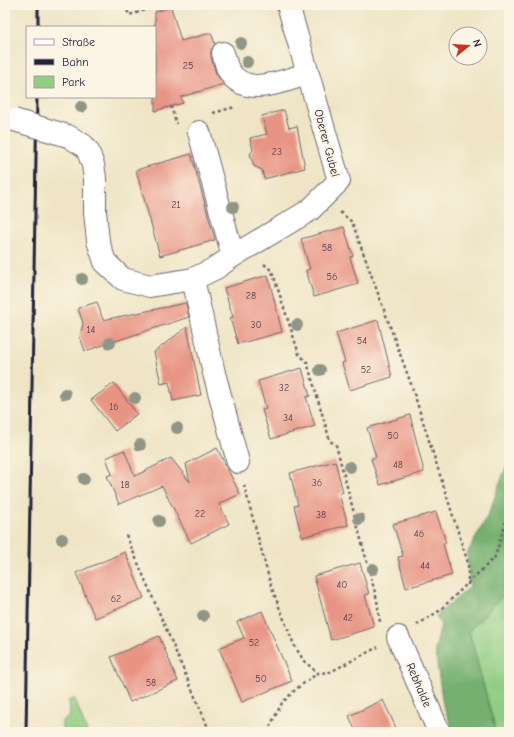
<svg xmlns="http://www.w3.org/2000/svg" width="514" height="737" viewBox="0 0 514 737" font-family="'Comic Neue',sans-serif">
<style>
.green{fill:#91cd82;stroke:#5a785e}
.forest{fill:#74b070;stroke:#4b6956}
.building{fill:#e89484}
.lines{fill:none;stroke-linecap:round;stroke-linejoin:round}
.minor-casing{stroke:#6a666c;stroke-width:24}
.path{stroke:#6a666c;stroke-width:2.5;stroke-dasharray:3 3;stroke-linecap:butt}
.minor{stroke:#fff;stroke-width:22}
.rail{stroke:#22223b;stroke-width:3}
.minor-bridge-casing{stroke:#6a666c;stroke-width:24;stroke-linecap:butt}
.minor-bridge{stroke:#fff;stroke-width:22}
.tree{fill:#909685}
.labels{text-anchor:middle;dominant-baseline:central;stroke-width:4;stroke-linejoin:round;paint-order:stroke}
.number-label{font-size:10px;fill:#543e4d}
.street-label{font-size:12px;fill:#22223b;stroke:#fcf5e5}
</style>
<rect width="100%" height="100%" fill="#fcf5e5"/>
<filter id="ink" filterUnits="userSpaceOnUse"><feTurbulence type="fractalNoise" baseFrequency=".025" numOctaves="2"/><feDisplacementMap in="SourceGraphic" scale="8" xChannelSelector="R" yChannelSelector="G"/><feConvolveMatrix kernelMatrix="1 2 1 2 8 2 1 2 1" color-interpolation-filters="sRGB"/></filter>
<filter id="wash" filterUnits="userSpaceOnUse"><feTurbulence type="fractalNoise" baseFrequency=".012" numOctaves="4" result="noise"/><feDisplacementMap in="SourceGraphic" scale="16" xChannelSelector="R" yChannelSelector="G"/><feGaussianBlur stdDeviation="0.9" result="paint"/><feColorMatrix in="noise" values="0 0 0 0 0 0 0 0 0 0 0 0 0 0 0 0 0 1.4 0 .05"/><feComposite in="paint" operator="in"/></filter>
<g filter="url(#wash)">
<rect width="100%" height="100%" fill="#efe5c6"/>
<path class="green" d="M509 589V732H496L468 631Z
M75 699 87 732H62V721L70 717 69 700Z"/>
<path class="forest" d="M509 459V589L469 631 496 732H454L443 705 435 649 441 625 436 616 470 587 467 554 489 513Z"/>
<g id="blocks">
<path class="building" d="M171 7 181 41 211 33 215 44 211 50V57L216 74 224 84 181 97 183 103 155 111V12Z
M284 110 289 128 297 126 305 168 264 179 262 170 254 166 250 154 253 150 250 138 267 134 262 116Z
M191 154 215 240 160 256 136 170Z
M344 227 353 256 350 257 358 284 314 297 306 270 310 269 301 239Z
M268 275 282 332 238 344 230 318 233 317 224 288Z
M97 302 103 320 186 303 189 317 85 351 80 337 83 323 78 308Z
M378 320 392 377 350 390 342 363 345 362 336 333Z
M187 327 201 395 173 401 169 382 161 384 154 352Z
M302 368 310 396 306 397 315 426 271 439 262 410 266 408 258 381Z
M114 383 137 414 115 431 91 400Z
M410 415 424 472 380 485 371 459 376 457 367 428Z
M217 448 240 494 219 504 229 524 191 543 162 486 119 504 107 476 112 474 106 458 124 450 135 476 171 458 190 482 186 464Z
M335 461 343 492 339 494 348 525 302 537 294 506 298 505 290 473Z
M436 512 446 543 443 544 452 575 406 588 398 557 403 556 393 524Z
M125 552 144 598 95 618 76 573Z
M360 563 369 594 365 595 374 627 331 640 314 576Z
M262 611 292 681 242 702 219 648 244 638 237 622Z
M159 636 178 681 130 702 111 657Z
M383 700 398 732H356L349 716Z"/>
</g>
</g>
<g filter="url(#ink)">
<use href="#blocks" fill-opacity="0" stroke="#6a666c" stroke-width="1"/>
<g class="lines">
<defs>
<path id="minor" d="M223 53C225 59 226 66 229 71 245 99 285 80 307 74
M199 132 233 256
M68 136 83 145 88 151 93 165 95 178V212L98 241 105 262 123 279 150 286 193 279 216 268 233 256 310 210 339 181 288 5
M193 279 214 373 238 462
M398 637 439 732"/>
</defs>
<use href="#minor" class="minor-casing"/>
<path class="path" d="M125 5 129 15 163 5
M171 106 176 123H177
M213 113 235 107
M340 212 352 222 411 384 468 563V585
M264 264 272 271 299 354 307 362 330 441 336 445 377 600 380 622
M244 485 271 586 294 645 304 661 318 673
M126 535 210 732
M417 625 439 611 495 557 509 511
M267 732 282 703 296 689 318 673 330 672 378 647"/>
<use href="#minor" class="minor"/>
<path class="rail" d="M38 27V5
M26 732 37 97"/>
<defs>
<path id="minor-bridge" d="M14 120 68 136"/>
</defs>
<use href="#minor-bridge" class="minor-bridge-casing"/>
<use href="#minor-bridge" class="minor-bridge"/>
</g>
<g class="tree">
<circle cx="241" cy="43" r="6"/>
<circle cx="247" cy="62" r="6"/>
<circle cx="81" cy="107" r="6"/>
<circle cx="233" cy="207" r="6"/>
<circle cx="82" cy="279" r="6"/>
<circle cx="297" cy="325" r="6"/>
<circle cx="110" cy="343" r="6"/>
<circle cx="320" cy="370" r="6"/>
<circle cx="65" cy="394" r="6"/>
<circle cx="135" cy="398" r="6"/>
<circle cx="177" cy="428" r="6"/>
<circle cx="140" cy="445" r="6"/>
<circle cx="350" cy="467" r="6"/>
<circle cx="84" cy="479" r="6"/>
<circle cx="359" cy="519" r="6"/>
<circle cx="159" cy="521" r="6"/>
<circle cx="62" cy="539" r="6"/>
<circle cx="373" cy="569" r="6"/>
<circle cx="203" cy="616" r="6"/>
</g>
</g>
<g class="labels">
<g class="number-label">
<text x="188" y="66">25</text>
<text x="277" y="152">23</text>
<text x="176" y="205">21</text>
<text x="327" y="248">58</text>
<text x="332" y="277">56</text>
<text x="251" y="296">28</text>
<text x="256" y="325">30</text>
<text x="91" y="330">14</text>
<text x="362" y="341">54</text>
<text x="366" y="370">52</text>
<text x="284" y="388">32</text>
<text x="114" y="407">16</text>
<text x="288" y="418">34</text>
<text x="393" y="436">50</text>
<text x="398" y="465">48</text>
<text x="317" y="483">36</text>
<text x="125" y="485">18</text>
<text x="200" y="514">22</text>
<text x="321" y="515">38</text>
<text x="419" y="534">46</text>
<text x="425" y="566">44</text>
<text x="342" y="585">40</text>
<text x="116" y="599">62</text>
<text x="348" y="618">42</text>
<text x="254" y="643">52</text>
<text x="261" y="679">50</text>
<text x="151" y="683">58</text>
</g>
<g class="street-label">
<text transform="translate(327 143) rotate(75)">Oberer Gubel</text>
<text transform="translate(419 685) rotate(67)">Rebhalde</text>
</g>
</g>
<rect width="514" height="737" fill="none" stroke="#fcf5e5" stroke-width="20"/>
<rect x="26" y="26" width="130" height="72" fill="#fcf5e5" stroke="#a5a1a1"/>
<rect x="34" y="39" width="20" height="6" fill="#ffffff" stroke="#a5a1a1"/>
<text x="62" y="46" font-size="12" fill="#22223b">Straße</text>
<rect x="34" y="59" width="20" height="6" fill="#22223b" stroke="#a5a1a1"/>
<text x="62" y="66" font-size="12" fill="#22223b">Bahn</text>
<rect x="34" y="76" width="20" height="12" fill="#91cd82" stroke="#a5a1a1"/>
<text x="62" y="86" font-size="12" fill="#22223b">Park</text>
<g transform="translate(468 46) rotate(72)"><circle r="19" fill="#fcf5e5" stroke="#a5a1a1"/>
<path d="M0-3L7 15L0 10L-7 15Z" fill="#c8321e"/>
<text y="-6" font-size="11" font-weight="bold" text-anchor="middle" fill="#22223b">N</text>
</g>
</svg>
